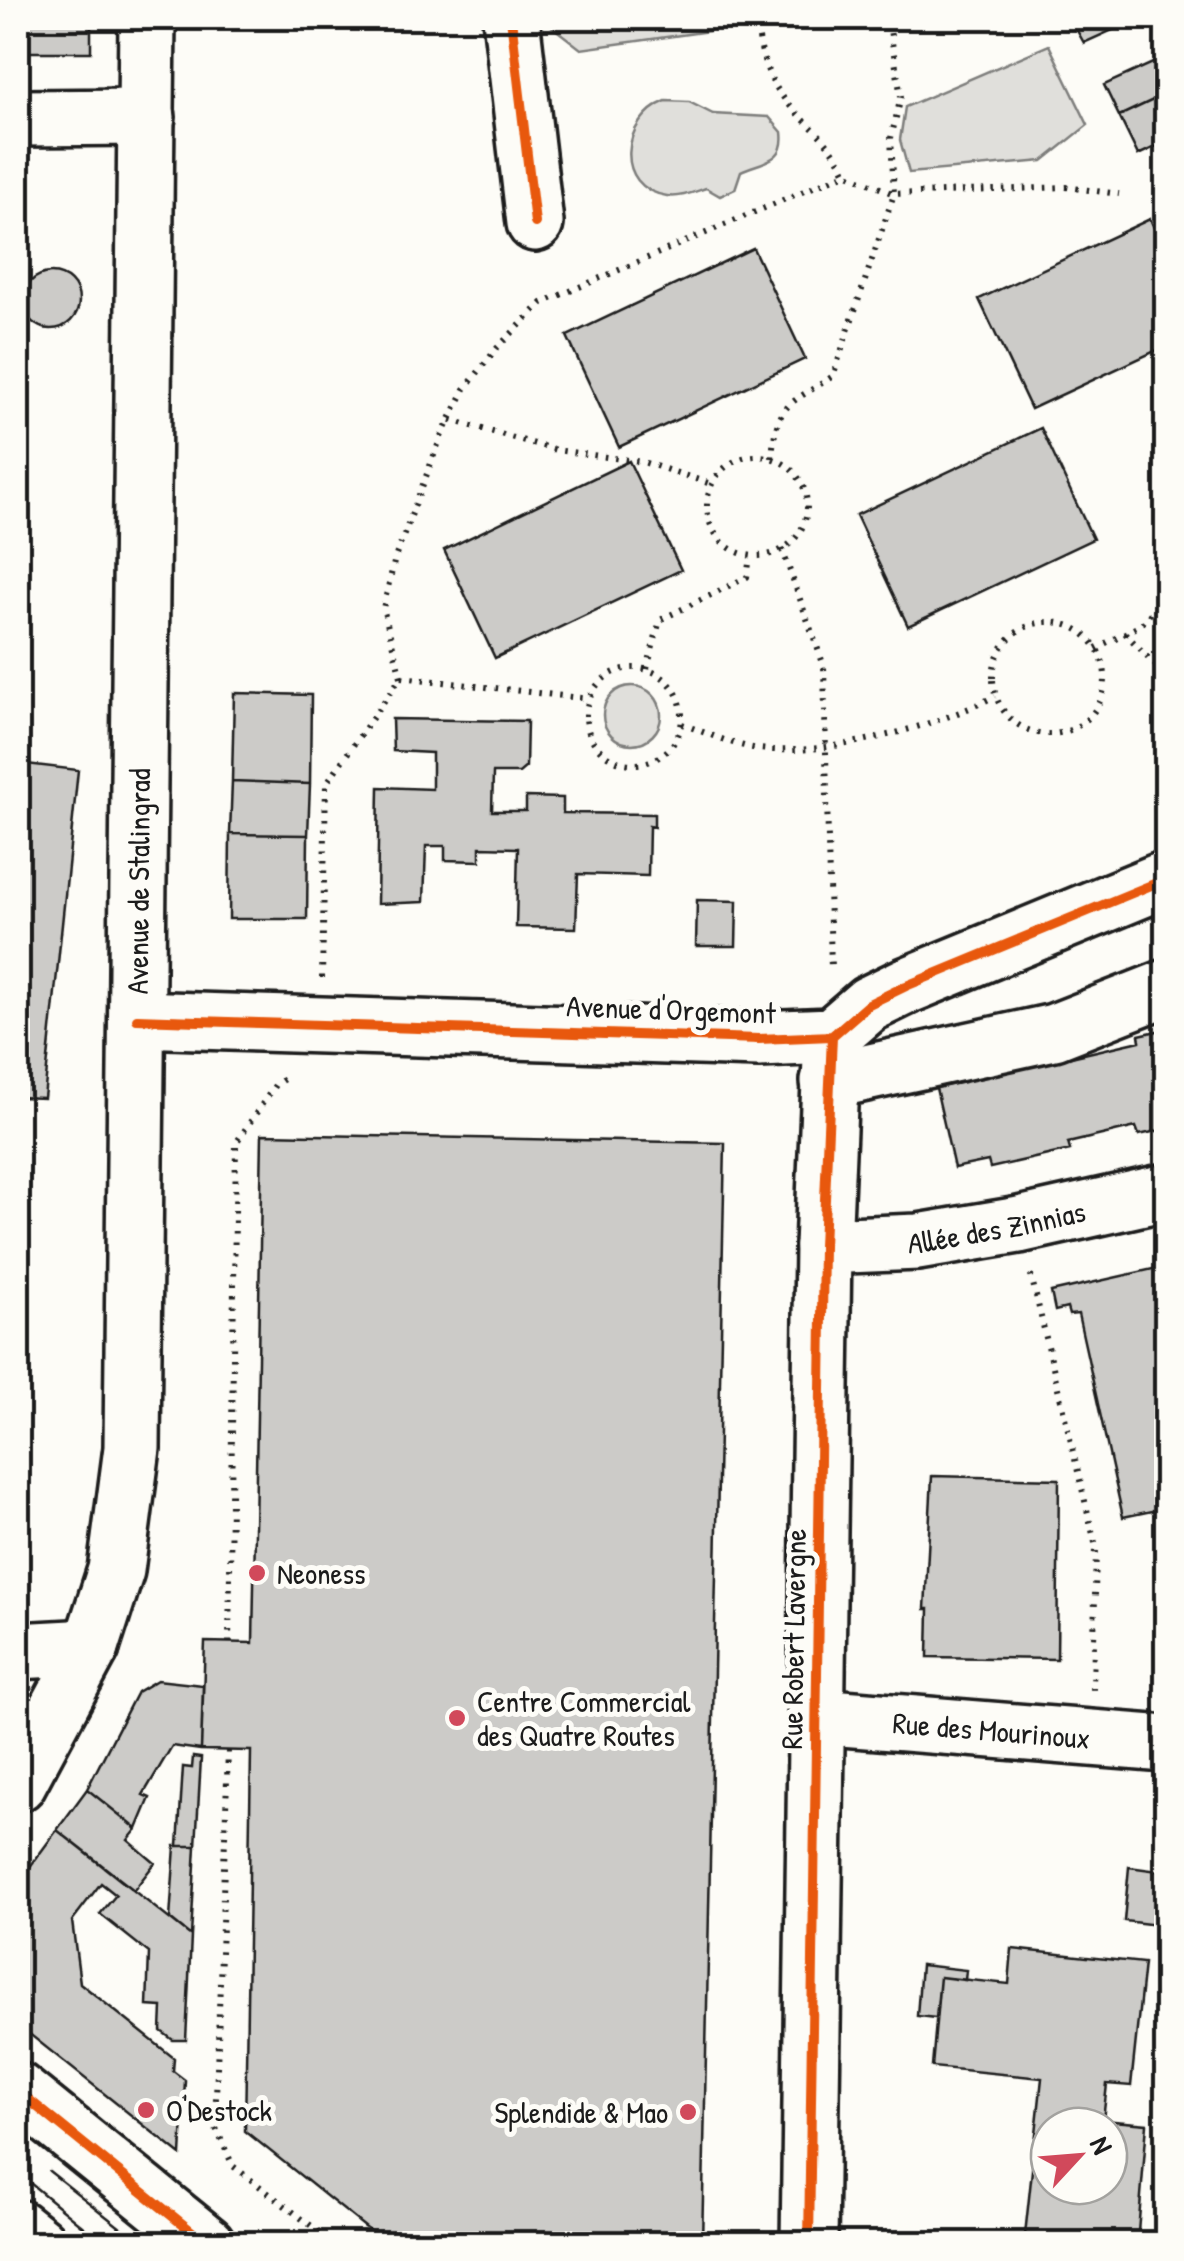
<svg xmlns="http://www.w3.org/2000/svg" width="1184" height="2261" viewBox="0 0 1184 2261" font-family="'Patrick Hand',sans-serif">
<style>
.green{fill:#e0dfdb;stroke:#7e7e7c;stroke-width:2.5}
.building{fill:#cccbc8;stroke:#1c1c1c;stroke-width:2.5;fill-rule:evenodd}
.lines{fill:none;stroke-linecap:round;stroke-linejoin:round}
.minor-casing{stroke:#1c1c1c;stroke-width:62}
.major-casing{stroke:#1c1c1c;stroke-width:62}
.path{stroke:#1c1c1c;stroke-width:6;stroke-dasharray:2.5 8;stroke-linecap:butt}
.minor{stroke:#fdfcf7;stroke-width:55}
.major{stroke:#fdfcf7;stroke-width:55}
.tram{stroke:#1c1c1c;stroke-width:2.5}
.cycleway-casing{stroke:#fdfcf7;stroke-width:16}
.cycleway{stroke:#e8590c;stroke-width:10}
.poi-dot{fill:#d1495b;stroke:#fdfcf7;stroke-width:4}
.labels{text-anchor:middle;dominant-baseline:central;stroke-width:10;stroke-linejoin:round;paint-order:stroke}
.street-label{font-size:30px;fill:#1c1c1c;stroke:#fdfcf7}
.poi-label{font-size:30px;fill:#1c1c1c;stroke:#fdfcf7;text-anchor:start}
</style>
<rect width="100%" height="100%" fill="#fdfcf7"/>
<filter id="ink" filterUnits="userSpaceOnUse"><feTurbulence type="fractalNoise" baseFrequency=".01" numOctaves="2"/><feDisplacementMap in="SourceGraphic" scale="20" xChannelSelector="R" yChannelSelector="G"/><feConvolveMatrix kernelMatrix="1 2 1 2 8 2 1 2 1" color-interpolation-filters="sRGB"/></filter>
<g filter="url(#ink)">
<path class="green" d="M541 18H719L709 31 581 49Z
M1049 45 1088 125 1043 161 909 173 900 140 905 107Z
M666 101 689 102 713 114 769 117 782 132C786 162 763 161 741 171L735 189 720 196 706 188C694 192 680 198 667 196 613 188 621 119 666 101Z
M603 715a29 29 0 1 1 58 0a29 29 0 1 1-58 0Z"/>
<path class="building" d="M18 18H91V52H18Z
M1070 18H1139L1084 43Z
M1166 57V94L1119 116 1104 85Z
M1166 94V142L1138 155 1119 116Z
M1150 219 1166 254V346L1031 409 979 299Z
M753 248 805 359 619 447 567 336Z
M23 301a28 28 0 1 1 56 0a28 28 0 1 1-56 0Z
M1041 428 1093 539 908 626 856 515Z
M629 461 681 570 495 658 444 550Z
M234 693 311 695 310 784 232 781Z
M392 719 527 721 526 767 519 773H493L492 811H526V797L563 798V813L654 814V827L649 826 648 876 578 874 576 928 516 927 518 848 480 847V861L445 860V846H426L424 902 377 904 379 787 432 789V753L393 751Z
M18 763 78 770 44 1098 18 1097Z
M232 781 310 784 308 835 230 834Z
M230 834 308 835 307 919H229Z
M697 900 737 901 736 946H696Z
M1162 1030 1166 1036V1129L1139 1135 1136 1127 1068 1143 1070 1150 990 1168 988 1161 954 1168 936 1088 992 1075 991 1068 1013 1063 1015 1070 1140 1041 1139 1035Z
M262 1134 725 1143 702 2244H386L245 2131 251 1751 201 1750 205 1642 253 1643Z
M1166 1266V1508L1123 1517 1078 1314 1069 1315 1067 1308 1055 1311 1051 1292Z
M932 1476 1059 1479 1057 1659 928 1657 929 1609H925Z
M157 1680 203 1685 201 1750 172 1746 143 1795 150 1798 137 1829 87 1789 137 1692Z
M193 1757 201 1758 196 1846H178L183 1767 192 1768Z
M87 1789 137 1829 128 1840 155 1863 134 1890 57 1830Z
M57 1830 191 1936 186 2040H173L161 2031 162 2007 147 2006 149 1953 100 1914 116 1895 101 1883 72 1921 80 1983 174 2058 173 2071 185 2080 181 2155 18 2025V1883Z
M175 1846H196L191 1936 170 1919Z
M1129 1867 1166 1872V1926L1124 1921Z
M1012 1949 1144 1963 1131 2086 1107 2084 1103 2120 1147 2124 1137 2244H1024L1042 2078 932 2067 940 1977 1009 1984ZM1049 2126H1109V2186H1049Z
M921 1965 966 1970 965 1980 940 1977 936 2018 917 2016Z"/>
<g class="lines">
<defs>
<g id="minor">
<path d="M511 18 535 223"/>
<path d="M18 118 147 117"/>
<path d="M137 1019 759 1039 832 1036 869 1004 906 986 1166 879"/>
<path d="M829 1081 1054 1032 1166 988"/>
<path id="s1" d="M823 1246 918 1242 1019 1225 1166 1192"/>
<path d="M18 1651 91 1647"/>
<path id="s2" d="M817 1716 1166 1744"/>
<path d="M809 2244 823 1246 832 1036"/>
</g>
<g id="major">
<path id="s3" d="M18 1783 91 1647 116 1570 132 1448 147 18"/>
<path d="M18 2091 207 2244"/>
<path d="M18 2228 38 2244"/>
</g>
</defs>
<use href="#minor" class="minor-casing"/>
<use href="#major" class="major-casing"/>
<path class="path" d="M756 18C759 44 764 71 780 93 803 126 826 131 846 173
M451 420 556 450 643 462 711 484
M707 506a50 50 0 1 1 100 0a50 50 0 1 1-100 0Z
M772 458C776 401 790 405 833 376L894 194 891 138 901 97 888 18
M782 549 824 666 831 971
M993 678a56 56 0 1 1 112 0a56 56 0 1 1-112 0Z
M1125 633 1166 676
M1096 648 1141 625 1166 594
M586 716a48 48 0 1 1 96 0a48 48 0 1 1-96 0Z
M647 669 660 620 747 577 750 557
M401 677 383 608 395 558 441 437 465 389 497 348 542 303 846 173 894 194 1066 187 1119 194
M682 724C704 732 726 742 748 747 813 761 937 727 995 696
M322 978 326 784 401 677 589 699
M1031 1275 1096 1547 1093 1690
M229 1643 236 1143 275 1085 290 1075
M228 1751 215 2126 233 2166 335 2244"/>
<use href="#minor" class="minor"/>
<use href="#major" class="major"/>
<path class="tram" d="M49 2171 141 2244
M30 2183 104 2244"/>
<defs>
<path id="cycleway" d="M511 18 535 223
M137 1019 759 1039 832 1036 869 1004 906 986 1166 879
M18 2091 207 2244
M809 2244 823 1246 832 1036"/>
</defs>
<use href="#cycleway" class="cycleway-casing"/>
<use href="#cycleway" class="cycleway"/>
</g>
</g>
<g class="poi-dot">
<circle cx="257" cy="1573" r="10"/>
<circle cx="457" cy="1718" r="10"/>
<circle cx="146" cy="2110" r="10"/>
<circle cx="688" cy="2112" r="10"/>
</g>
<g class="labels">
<g class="street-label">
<text stroke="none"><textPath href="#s3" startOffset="925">Avenue de Stalingrad</textPath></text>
<text transform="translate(671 1009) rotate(2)">Avenue d'Orgemont</text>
<text stroke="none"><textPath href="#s1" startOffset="175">Allée des Zinnias</textPath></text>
<text transform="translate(793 1639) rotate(-89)">Rue Robert Lavergne</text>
<text stroke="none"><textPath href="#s2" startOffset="175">Rue des Mourinoux</textPath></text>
</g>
<g class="poi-label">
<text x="277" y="1573">Neoness</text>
<text x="477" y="1701">Centre Commercial<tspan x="477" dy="34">des Quatre Routes</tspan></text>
<text x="166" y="2110">O'Destock</text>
<text x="668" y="2112" text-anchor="end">Splendide &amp; Mao</text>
</g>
</g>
<rect width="1184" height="2261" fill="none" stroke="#fdfcf7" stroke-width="60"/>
<rect x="30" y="30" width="1124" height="2201" fill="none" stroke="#1c1c1c" stroke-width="4" filter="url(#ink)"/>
<g transform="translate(1079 2156) rotate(64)"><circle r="48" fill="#fdfcf7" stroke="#a3a29f" stroke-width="2.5"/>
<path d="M0-8L18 38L0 25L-18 38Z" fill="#d1495b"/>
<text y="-15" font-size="28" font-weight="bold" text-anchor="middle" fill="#1c1c1c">N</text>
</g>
</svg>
